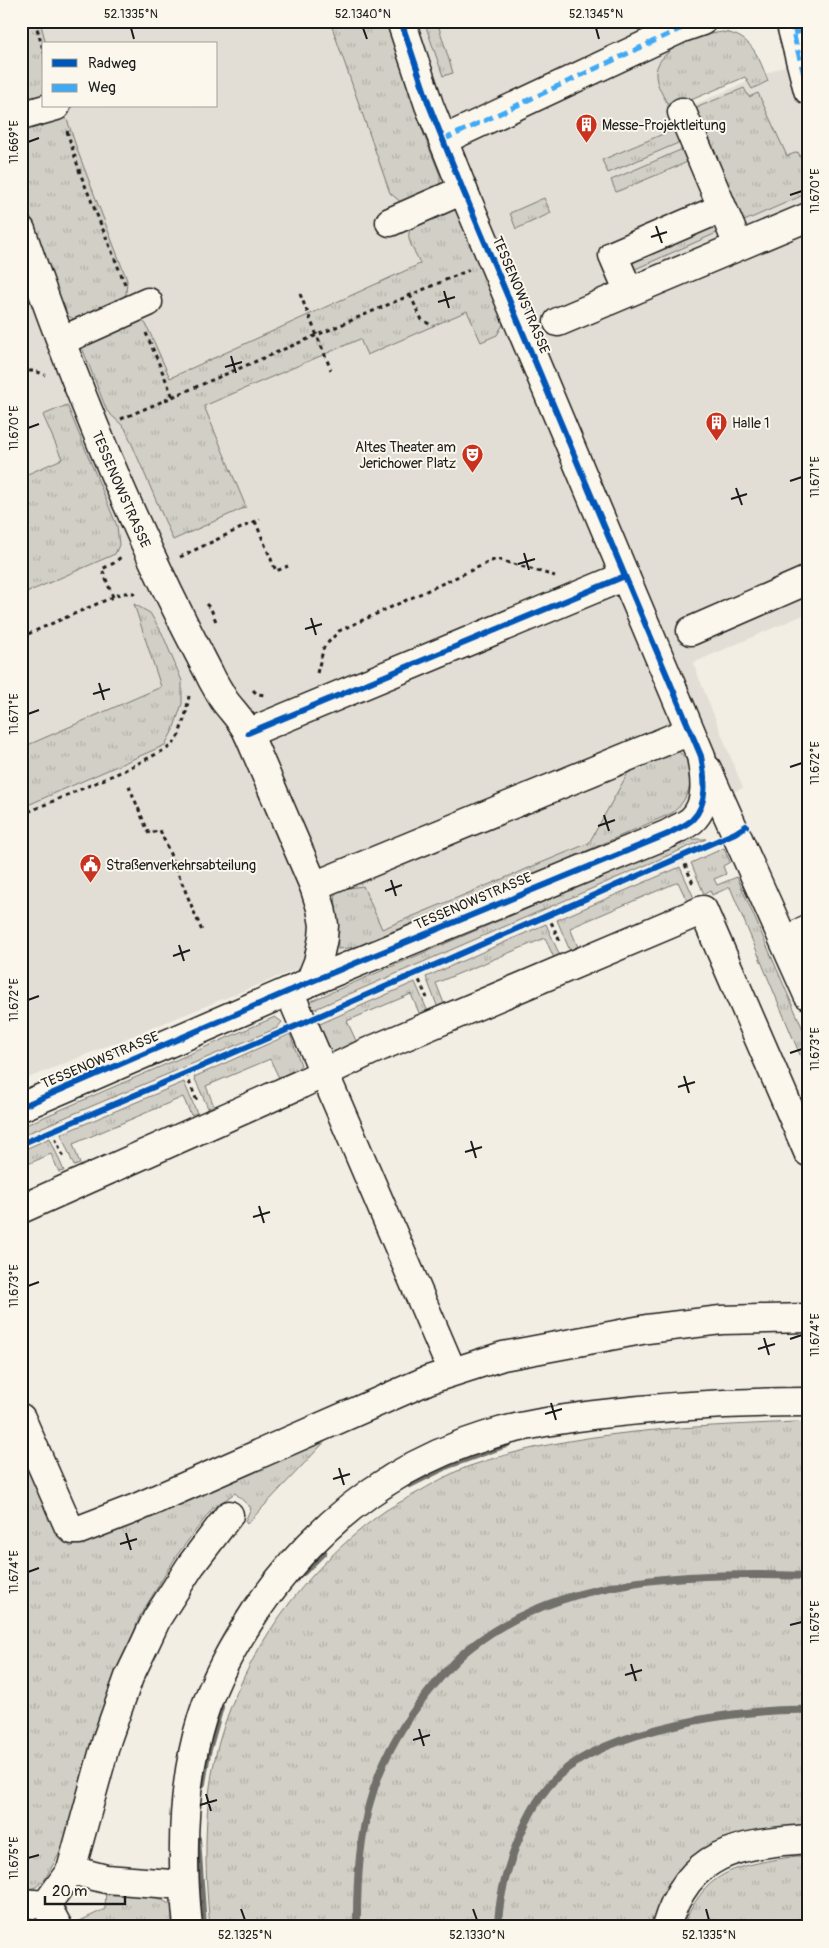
<svg xmlns="http://www.w3.org/2000/svg" width="829" height="1948" viewBox="0 0 829 1948" font-family="Pangolin,sans-serif">
<style>
.built{fill:#e2ded5;fill-rule:evenodd}
.grass{fill:url(#grass-tufts);stroke:#777671}
.lines{fill:none;stroke-linecap:round;stroke-linejoin:round}
.stream{stroke:#716f6b;stroke-width:8}
.minor-casing{stroke:#1c1c1c;stroke-width:31}
.path{stroke:#1c1c1c;stroke-width:3;stroke-dasharray:4 4;stroke-linecap:butt}
.minor{stroke:#fbf7ec;stroke-width:28}
.quiet{stroke:#3fa9f5;stroke-width:5;stroke-dasharray:10 5;stroke-linecap:butt}
.cycleway-casing{stroke:#fbf7ec;stroke-width:9}
.cycleway{stroke:#0057b8;stroke-width:6}
.ticks{fill:none;stroke:#1c1c1c;stroke-width:2}
.labels{text-anchor:middle;dominant-baseline:central;stroke-width:4;stroke-linejoin:round;paint-order:stroke}
.poi-label{font-size:14px;fill:#1c1c1c;stroke:#fbf7ec;text-anchor:start}
.street-label{font-size:14px;fill:#1c1c1c;stroke:#fbf7ec}
.neatline{fill:none;stroke:#1c1c1c;stroke-width:2}
.ticks-label{font-size:12px;text-anchor:middle;fill:#1c1c1c}
</style>
<defs>
<pattern id="grass-tufts" width="24" height="20" patternUnits="userSpaceOnUse" patternTransform="scale(1.25)"><rect width="24" height="20" fill="#d2cfc6"/><path d="M3 7l-1-3M5 7V3M7 7l1-3M15 17l-1-3M17 17v-4M19 17l1-3" fill="none" stroke="#b4b1aa"/></pattern>
</defs>
<rect width="100%" height="100%" fill="#f2eee4"/>
<filter id="ink" filterUnits="userSpaceOnUse"><feTurbulence type="fractalNoise" baseFrequency=".02" numOctaves="2"/><feDisplacementMap in="SourceGraphic" scale="10" xChannelSelector="R" yChannelSelector="G"/><feConvolveMatrix kernelMatrix="1 2 1 2 8 2 1 2 1" color-interpolation-filters="sRGB"/></filter>
<g filter="url(#ink)">
<path class="built" d="M21 21H661L686 108 791 63 808 105V613L693 663 743 788 21 1081ZM44 44H216V106H44Z"/>
<path class="grass" d="M21 21H40L46 44H44V95L21 102Z
M330 21H386L424 135 440 175V186L402 203 390 193Z
M424 21H437L453 73 443 76Z
M723 32C752 35 759 58 768 81L752 89 745 77 670 109C665 98 655 85 656 72 659 47 702 34 723 32Z
M744 88 749 97 758 93 787 156 798 152 808 175V193L742 222 693 109Z
M57 115 64 117 68 122 78 152 127 280 126 294 122 298 74 319 68 316 42 255 21 190V126Z
M677 128 683 141 608 173 602 160Z
M685 148 690 161 616 192 611 180Z
M544 198 551 213 516 229 510 213Z
M450 209 457 210 505 321 497 335 481 342 467 311 367 355 360 339 204 406 246 507 173 540 125 428 107 411 81 345 139 319 146 324 170 378 420 264C418 256 411 248 409 239 405 220 437 214 450 209Z
M715 225 721 231 633 270 632 260Z
M67 405 117 526 119 545 115 554 21 595V477L62 459 43 415Z
M134 604 150 613 162 633 182 681V704L173 730 165 745 21 808V748L161 687Z
M675 750C702 763 691 799 672 813L375 945 338 949 335 890 363 886 382 929 589 843 629 771Z
M690 839H706L315 1009 309 1008 311 1001Z
M724 848 730 862 723 866 726 874 714 879 717 885 737 877 808 1041V1074L730 887 712 895 710 891 704 894 691 863Z
M680 867 694 898 687 901 678 882 570 928 578 947 570 951 557 920Z
M546 924 560 956 554 958 545 938 436 983 445 1006 438 1008 426 977Z
M415 982 428 1012 420 1015 411 994 347 1021 357 1043 332 1054H327L313 1027Z
M275 1017 282 1022 277 1028 21 1136V1127Z
M290 1034 301 1065 296 1070 279 1078 270 1059 206 1086 214 1106 208 1108 194 1077Z
M184 1082 197 1113 191 1115 183 1097 73 1144 80 1164 74 1166 61 1134Z
M50 1138 64 1171 59 1172 51 1154 21 1167V1151Z
M796 1422 808 1423V1831L743 1839 660 1927H210C204 1867 203 1800 219 1742 245 1651 303 1572 378 1516 388 1508 401 1502 413 1495 431 1485 450 1473 470 1466 574 1430 687 1427 796 1422Z
M333 1433 247 1524 245 1521 251 1508 235 1493 212 1509 177 1555 140 1616 90 1748 63 1847 45 1879 36 1887 29 1889 21 1888V1439L70 1547Z
M796 1856H808V1927H683C706 1867 740 1866 796 1856Z
M106 1886C133 1890 156 1893 178 1910L183 1927H67L105 1909Z"/>
<g class="lines">
<path class="stream" d="M410 1484 448 1465 506 1444
M303 1572 323 1552
M202 1783 207 1753 220 1707
M197 1839 203 1927
M357 1927C356 1837 368 1765 427 1694 440 1678 454 1660 471 1647 562 1575 697 1572 808 1576
M498 1927C499 1881 525 1806 559 1775 609 1729 741 1708 808 1710"/>
<defs>
<g id="minor">
<path d="M790 21 808 90"/>
<path d="M682 112 738 245"/>
<path d="M21 116 56 106"/>
<path d="M443 140 682 28 702 21"/>
<path d="M390 222 463 190"/>
<path id="s1" d="M21 230C73 382 134 531 209 673 213 682 219 691 224 700 232 711 242 720 248 733L314 886 321 908 324 925 323 938 318 962 310 982"/>
<path d="M629 292 613 255 722 208"/>
<path d="M558 322 808 217"/>
<path d="M61 341 148 302"/>
<path d="M691 631 808 580"/>
<path d="M248 733 625 576 463 190 429 105 401 21"/>
<path d="M707 769 808 995"/>
<path d="M314 886 690 731"/>
<path d="M784 940 808 930"/>
<path d="M289 991 452 1371"/>
<path d="M21 1107 310 982 668 834C676 829 685 826 692 820 709 804 705 777 701 756L625 576"/>
<path d="M21 1209 301 1084 370 1051 703 910 808 1152"/>
<path d="M21 1418 68 1525 73 1530H79L136 1508 428 1380 503 1356 647 1329 721 1320 808 1318"/>
<path d="M71 1870 106 1879 184 1885"/>
<path d="M21 1903 46 1905 58 1927"/>
<path d="M46 1905 71 1870 107 1739 129 1677 143 1648 157 1618 191 1565 229 1515"/>
<path d="M188 1927C181 1860 182 1783 202 1718 214 1679 233 1646 255 1612 312 1529 388 1466 486 1436 521 1425 557 1420 593 1415 665 1406 736 1402 808 1402"/>
<path d="M666 1927C688 1851 738 1844 808 1839"/>
</g>
</defs>
<use href="#minor" class="minor-casing"/>
<path class="path" d="M35 21 44 53
M67 131 80 173 125 284
M300 294 331 370
M410 295 422 320 433 326
M146 333 173 397
M21 335 26 327
M21 371H35L45 375
M121 419 469 270
M255 521 276 571 288 566
M180 557 260 519
M113 597 102 569 114 563 122 556
M206 604 211 609 217 624
M21 637 122 593H134L138 596
M317 673 324 647 339 631 496 559 555 576
M253 690 257 694 266 695
M129 786 149 834 160 830 202 931
M21 815 123 771 172 746 179 735 186 713 189 696
M682 857 694 886
M548 915 560 942
M416 973 427 998
M186 1074 197 1101
M52 1131 65 1160"/>
<use href="#minor" class="minor"/>
<path class="quiet" d="M790 21 808 90
M793 33 808 30
M443 140 682 28 702 21"/>
<defs>
<path id="cycleway" d="M248 733 625 576 463 190 429 105 401 21
M21 1107 310 982 668 834C676 829 685 826 692 820 709 804 705 777 701 756L625 576
M21 1144 303 1023 735 833 746 826"/>
</defs>
<use href="#cycleway" class="cycleway-casing"/>
<use href="#cycleway" class="cycleway"/>
</g>
</g>
<path class="ticks" d="M131 28 134 39M363 28 367 39M596 28 599 39M28 142 39 138M790 195 802 191M656 226 662 243M651 237 667 232M444 291 449 308M438 302 455 297M231 356 236 373M225 367 242 362M28 428 39 424M790 481 802 477M736 488 742 505M731 499 747 494M524 553 529 570M518 564 535 559M311 618 316 635M305 629 322 624M99 683 104 700M93 694 110 689M28 714 39 710M790 767 802 763M604 815 609 831M598 826 615 820M391 880 396 896M385 891 402 885M179 945 184 961M173 956 190 950M28 1000 39 996M790 1053 802 1049M684 1076 689 1093M678 1087 695 1082M471 1141 476 1158M465 1152 482 1147M259 1206 264 1223M253 1217 270 1212M28 1286 39 1282M764 1338 769 1355M790 1339 802 1335M758 1349 775 1344M551 1403 556 1420M545 1414 562 1409M339 1468 344 1485M333 1479 350 1474M126 1533 131 1550M120 1544 137 1539M28 1572 39 1568M790 1625 802 1622M631 1664 636 1681M625 1675 642 1670M419 1729 424 1746M413 1740 430 1735M206 1794 211 1811M200 1805 217 1800M28 1858 39 1855M241 1909 245 1920M473 1909 477 1920M706 1909 709 1920"/>
<defs>
<symbol id="building-pin" viewBox="-11 -11 22 30"><path d="M0 17L-7.5 6A9.5 9.5 0 1 1 7.5 6Z" fill="#c8321e" stroke="#fbf7ec"/><path d="M-4-6H4V6H1V3H-1V6H-4ZM-2.5-4.3h1.7v1.8h-1.7ZM.8-4.3h1.7v1.8H.8ZM-2.5-1h1.7V.8h-1.7ZM.8-1h1.7V.8H.8Z" fill="#fff"/></symbol>
<symbol id="theatre-pin" viewBox="-11 -11 22 30"><path d="M0 17L-7.5 6A9.5 9.5 0 1 1 7.5 6Z" fill="#c8321e" stroke="#fbf7ec"/><path d="M-5-5.5Q0-4 5-5.5V0Q5 5 0 6Q-5 5-5 0ZM-3.3-2.5H-1v1.5H-3.3ZM1-2.5H3.3v1.5H1ZM-2.8 1Q0 5.5 2.8 1Z" fill="#fff"/></symbol>
<symbol id="civic-pin" viewBox="-11 -11 22 30"><path d="M0 17L-7.5 6A9.5 9.5 0 1 1 7.5 6Z" fill="#c8321e" stroke="#fbf7ec"/><path d="M-.6-6.5H3V-4.5H.6V-3L4-1V1h2V6H-6V1h2V-1L-.6-3ZM-1.2 2.5V6h2.4V2.5Z" fill="#fff"/></symbol>
</defs>
<g fill-rule="evenodd">
<use href="#building-pin" x="574" y="112" width="25" height="34"/>
<use href="#building-pin" x="704" y="410" width="25" height="34"/>
<use href="#theatre-pin" x="460" y="442" width="25" height="34"/>
<use href="#civic-pin" x="78" y="852" width="25" height="34"/>
</g>
<g class="labels">
<g class="poi-label">
<text x="602" y="125">Messe-Projektleitung</text>
<text x="732" y="423">Halle 1</text>
<text x="456" y="447" text-anchor="end">Altes Theater am<tspan x="456" dy="16">Jerichower Platz</tspan></text>
<text x="106" y="865">Straßenverkehrsabteilung</text>
</g>
<g class="street-label">
<text transform="translate(521 295) rotate(67)">TESSENOWSTRASSE</text>
<text stroke="none"><textPath href="#s1" startOffset="278">TESSENOWSTRASSE</textPath></text>
<text transform="translate(473 901) rotate(-23)">TESSENOWSTRASSE</text>
<text transform="translate(100 1060) rotate(-23)">TESSENOWSTRASSE</text>
</g>
</g>
<rect width="829" height="1948" fill="none" stroke="#fbf7ec" stroke-width="55"/>
<rect x="42" y="42" width="175" height="65" fill="#fbf7ec" stroke="#a29f99"/>
<rect x="52" y="59" width="25" height="8" fill="#0057b8" stroke="#a29f99"/>
<text x="88" y="68" font-size="15" fill="#1c1c1c">Radweg</text>
<rect x="52" y="84" width="25" height="8" fill="#3fa9f5" stroke="#a29f99"/>
<text x="88" y="92" font-size="15" fill="#1c1c1c">Weg</text>
<path d="M45 1896v8h80v-8" fill="none" stroke="#1c1c1c" stroke-width="2.5"/>
<text x="52" y="1896" font-size="15" fill="#1c1c1c" stroke="#fbf7ec" stroke-width="4" paint-order="stroke">20 m</text>
<rect x="28" y="28" width="774" height="1892" class="neatline"/>
<g class="ticks-label">
<text x="131" y="18">52.1335°N</text>
<text x="363" y="18">52.1340°N</text>
<text x="596" y="18">52.1345°N</text>
<text transform="translate(14 142) rotate(-90)" y="4">11.669°E</text>
<text transform="translate(815 191) rotate(-90)" y="4">11.670°E</text>
<text transform="translate(14 428) rotate(-90)" y="4">11.670°E</text>
<text transform="translate(815 477) rotate(-90)" y="4">11.671°E</text>
<text transform="translate(14 714) rotate(-90)" y="4">11.671°E</text>
<text transform="translate(815 763) rotate(-90)" y="4">11.672°E</text>
<text transform="translate(14 1000) rotate(-90)" y="4">11.672°E</text>
<text transform="translate(815 1049) rotate(-90)" y="4">11.673°E</text>
<text transform="translate(14 1286) rotate(-90)" y="4">11.673°E</text>
<text transform="translate(815 1335) rotate(-90)" y="4">11.674°E</text>
<text transform="translate(14 1572) rotate(-90)" y="4">11.674°E</text>
<text transform="translate(815 1622) rotate(-90)" y="4">11.675°E</text>
<text transform="translate(14 1858) rotate(-90)" y="4">11.675°E</text>
<text x="245" y="1939">52.1325°N</text>
<text x="477" y="1939">52.1330°N</text>
<text x="709" y="1939">52.1335°N</text>
</g>
</svg>
